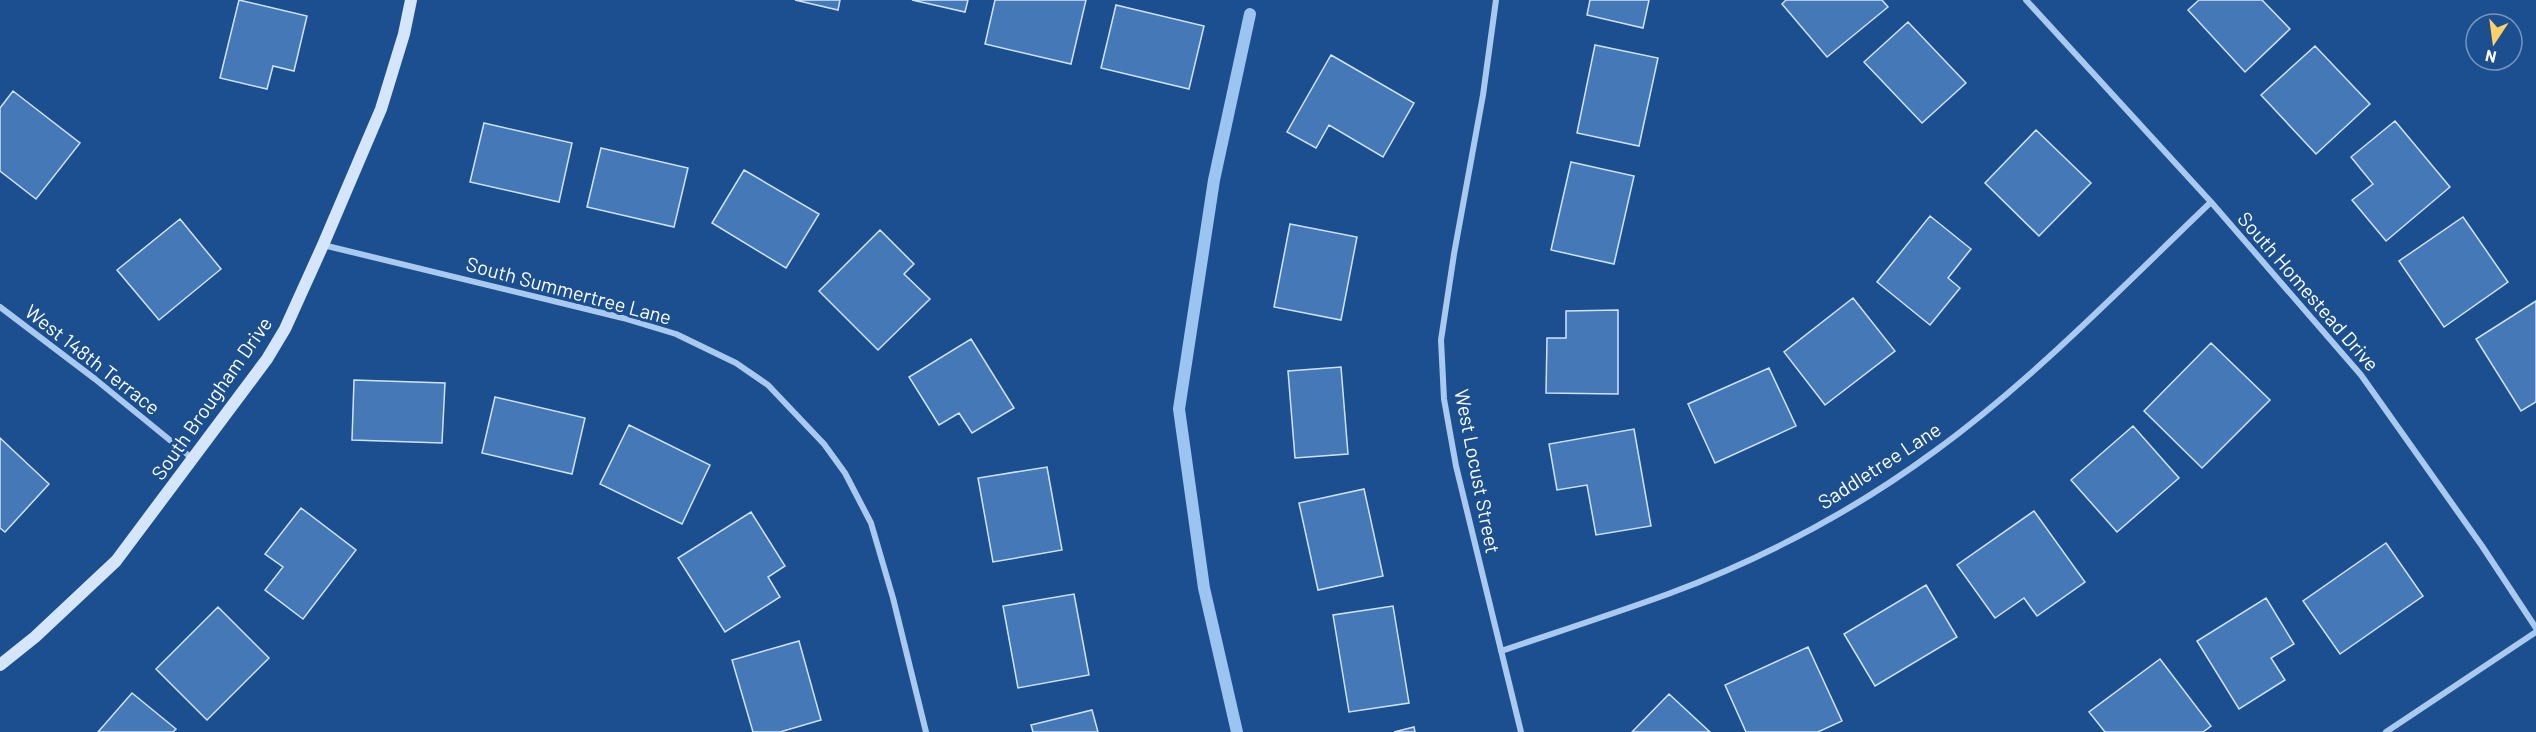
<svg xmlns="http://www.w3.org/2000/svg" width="2536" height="732" viewBox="0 0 2536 732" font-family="Barlow,sans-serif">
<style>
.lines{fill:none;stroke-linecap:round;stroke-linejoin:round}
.stream{stroke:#9cc4f0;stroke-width:12}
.building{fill:#4478b7;stroke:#cfe3fa;stroke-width:1.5}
.street{stroke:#a9c9ee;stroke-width:6}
.secondary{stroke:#d6e6fa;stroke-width:12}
.labels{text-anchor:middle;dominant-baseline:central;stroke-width:6;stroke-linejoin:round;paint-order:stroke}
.street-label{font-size:20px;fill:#fff;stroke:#1b4f8f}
</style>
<rect width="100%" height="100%" fill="#1b4f8f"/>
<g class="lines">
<path class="stream" d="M1237 732 1204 588 1179 409 1214 180 1250 14"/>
</g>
<path class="building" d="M239 0 307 16 294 71 273 66 267 89 220 78Z
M795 0H840L838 10Z
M912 0H968L965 12Z
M995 0H1086L1071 64 985 44Z
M1590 0H1649L1643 28 1587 15Z
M1786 0H1882L1888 7 1827 57 1782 4Z
M2199 0H2262L2290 29 2245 72 2188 10Z
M1116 5 1204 26 1189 89 1101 68Z
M1908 22 1966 83 1922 123 1864 62Z
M1595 45 1658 58 1639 146 1577 133Z
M2315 46 2370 104 2316 154 2261 95Z
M1331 55 1414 103 1383 157 1329 125 1316 148 1287 132Z
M13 91 80 143 36 199 0 171V108Z
M2395 121 2450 187 2386 241 2352 200 2373 184 2351 157Z
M484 123 572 143 559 202 470 182Z
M2036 130 2091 183 2039 236 1985 183Z
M601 148 688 168 674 227 587 207Z
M1571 162 1634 176 1614 264 1551 250Z
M744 170 819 214 786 268 712 223Z
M1930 216 1971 249 1948 278 1960 288 1930 325 1877 282Z
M2463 217 2508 282 2444 327 2399 261Z
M180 219 221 269 159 320 117 270Z
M1290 224 1357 237 1341 320 1274 307Z
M880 230 914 264 904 274 930 299 878 350 819 291Z
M1853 298 1895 351 1825 405 1784 352Z
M2536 301V402L2521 411 2476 339Z
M1618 310V394L1546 393 1547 338H1566V311Z
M971 339 1014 408 972 433 959 413 939 425 909 377Z
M2211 343 2270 400 2202 468 2144 411Z
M1341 367 1348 454 1295 458 1288 371Z
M1769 368 1796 426 1715 463 1688 404Z
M354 380 445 383 442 443 352 440Z
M495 397 585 418 572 474 482 453Z
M629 425 710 465 682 524 600 484Z
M2133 426 2179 478 2117 532 2071 480Z
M1634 429 1651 526 1596 535 1587 485 1557 490 1549 444Z
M0 438 49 484 5 532 0 528Z
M1047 467 1062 550 993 562 978 478Z
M1364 489 1383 576 1318 590 1299 503Z
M301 508 356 550 303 619 265 590 283 567 265 554Z
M2034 511 2085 582 2037 616 2024 598 1995 618 1957 565Z
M751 512 785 566 768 577 780 597 725 632 678 558Z
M2386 543 2423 596 2340 654 2303 601Z
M1926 585 1957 637 1875 686 1844 634Z
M1074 594 1089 675 1018 688 1003 606Z
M2266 598 2294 644 2271 658 2285 680 2239 709 2197 641Z
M1393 606 1409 703 1349 712 1333 615Z
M218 607 269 658 207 720 156 669Z
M799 641 821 720 780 732H753L732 660Z
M1808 647 1842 721 1818 732H1746L1725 685Z
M2160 659 2211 726 2203 732H2105L2089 712Z
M132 693 176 729 173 732H98Z
M1669 694 1710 732H1632Z
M1092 710 1098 732H1033L1031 725Z
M1414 727 1415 732H1394Z"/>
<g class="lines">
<path class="street" d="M1496 0 1483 95 1454 254 1441 340 1444 399 1456 466 1521 732
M2026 0 2211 202 2361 375 2482 546 2536 628
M323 245 623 318 676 334 736 363 768 385 824 444 845 473 871 523 893 598 926 732
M0 307 95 379 193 459
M1501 651C1557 632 1613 614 1668 594 1762 559 1855 510 1935 451 2035 378 2122 287 2211 202
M2386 732 2536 632"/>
<path class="secondary" d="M0 665 35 637 116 561 267 359 285 329 323 245 381 109 404 34 411 0"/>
</g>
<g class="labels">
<g class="street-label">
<text transform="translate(569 290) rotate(15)">South Summertree Lane</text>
<text transform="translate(2309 291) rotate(49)">South Homestead Drive</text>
<text transform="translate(93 359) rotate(38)">West 148th Terrace</text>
<text transform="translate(211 398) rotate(-55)">South Brougham Drive</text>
<text transform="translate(1879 465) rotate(-33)">Saddletree Lane</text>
<text transform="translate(1478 471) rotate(79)">West Locust Street</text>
</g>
</g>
<g transform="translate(2494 42) rotate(193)"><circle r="28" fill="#1b4f8f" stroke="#7695bc" stroke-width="1.5"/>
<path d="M0-4.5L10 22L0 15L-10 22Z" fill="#ffd166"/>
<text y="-9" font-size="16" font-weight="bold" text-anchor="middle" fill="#ffffff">N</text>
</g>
</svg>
